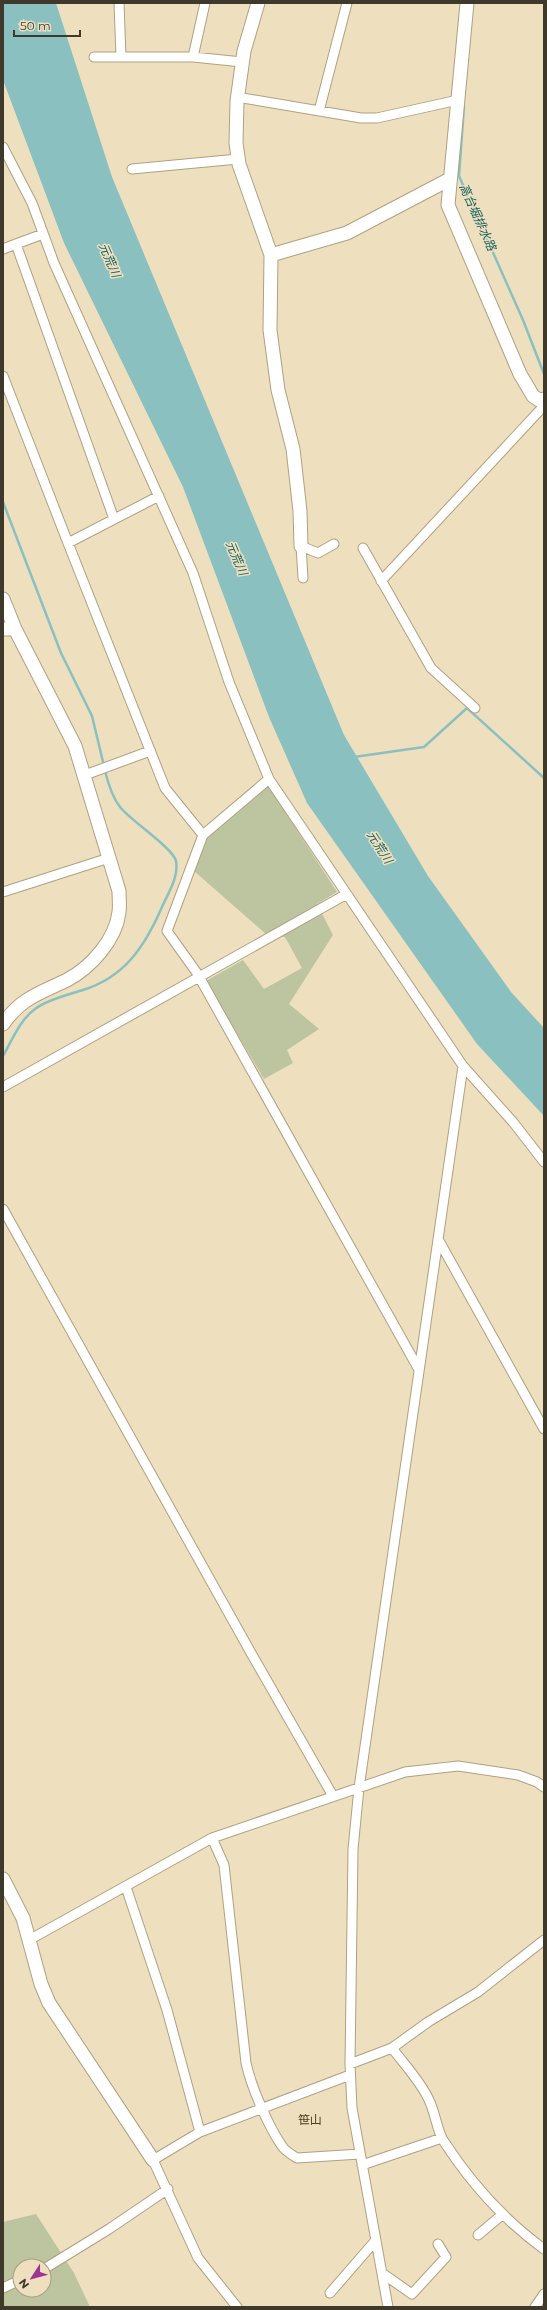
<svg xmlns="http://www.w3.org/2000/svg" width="547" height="2310" viewBox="0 0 547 2310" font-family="Montserrat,'Noto Sans JP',sans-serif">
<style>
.green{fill:#bcc4a0;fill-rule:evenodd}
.water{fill:#8ac0c0}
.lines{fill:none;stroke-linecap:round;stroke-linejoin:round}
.stream{stroke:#8ac0c0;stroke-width:2.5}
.street-casing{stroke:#afa181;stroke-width:11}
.secondary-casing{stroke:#afa181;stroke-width:15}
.street{stroke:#fff;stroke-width:9}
.secondary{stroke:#fff;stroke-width:13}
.labels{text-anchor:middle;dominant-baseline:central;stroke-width:3;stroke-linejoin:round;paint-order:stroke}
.water-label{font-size:12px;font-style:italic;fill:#166062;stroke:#eee0be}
.neighbourhood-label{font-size:12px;fill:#4b4022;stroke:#eee0be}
</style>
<rect width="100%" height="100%" fill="#eee0be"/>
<path class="green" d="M267 784 337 892 317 904 333 935 289 1004 319 1029 287 1050 293 1063 264 1079 206 981 243 960 264 989 302 968 285 937 266 934 194 871 209 833Z
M36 2214 74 2273 90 2307H3V2222ZM20 2266H44V2290H20Z"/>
<path class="water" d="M3 3H56L112 177 344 735 428 876 511 992 544 1028V1116L477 1044 307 803 269 717 183 487 64 243 3 80Z"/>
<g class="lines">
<path class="stream" d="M464 106 459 176 523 320 544 374
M3 502 61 653 92 716 104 766
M354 757 424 747 467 708 544 778
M3 1056C12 1040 20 1020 35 1009 46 1000 70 994 83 990 125 977 145 946 162 907 168 893 179 877 176 861 173 848 131 821 120 807 112 797 108 783 105 771"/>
<defs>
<path id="street" d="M119 3 121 57H193L242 62
M94 57H121
M193 57 205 3
M237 97 361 118H377L458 100
M319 111 347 3
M3 147 32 203 54 263 193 573 229 682 269 779 463 1066 513 1122 544 1162
M132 169 238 159
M43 234 16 244 114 519
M3 249 16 244
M3 376 68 543
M159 496 68 543 165 788 203 835 167 931 197 973 418 1368
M363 548 431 668 475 708
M303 578 301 546 318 553 334 544
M381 581 541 409
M85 775 150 751
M203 835 269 779
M3 892 109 858
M3 1087 345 895
M3 1209 251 1653 333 1796
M438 1239 544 1429
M212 1838 224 1865 246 2063C251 2086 268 2126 282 2146 285 2151 292 2155 297 2158L360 2154
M126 1887 167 2010 200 2132
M29 1940 212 1838 405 1772 458 1766 518 1775 537 1782 544 1787
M392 2048C404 2064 421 2082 429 2100 435 2112 437 2130 443 2140 470 2182 504 2220 544 2249
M350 2064 392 2048 428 2022 478 1992 544 1940
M362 2165 442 2138
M478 2235 503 2214
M44 2269 109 2229 168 2189
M382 2273 412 2294 446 2257 438 2244
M3 2288 20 2280
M330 2293 376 2240
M237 2307 198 2258 153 2160 200 2132 350 2075
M388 2307 352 2108 350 2064 353 1849 359 1788 463 1066
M535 2307 544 2294"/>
<path id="secondary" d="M258 3 244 51 237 101 236 143 239 164 271 255 270 330 278 390 293 449 300 511 301 546
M467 3 448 205 520 374 533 396 539 400 544 399
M271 255 347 233 450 179
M3 599 15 629 75 746 119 891C119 898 120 906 119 912 116 940 90 968 67 980 40 993 21 998 3 1024
M3 629H15
M3 1879 23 1918 41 1984 49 2003 153 2160"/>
</defs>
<use href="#street" class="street-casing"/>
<use href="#secondary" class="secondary-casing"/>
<use href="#street" class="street"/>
<use href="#secondary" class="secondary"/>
</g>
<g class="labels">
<g class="water-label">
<text transform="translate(478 217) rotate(66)">高台堀排水路</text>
<text transform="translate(110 260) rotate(67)">元荒川</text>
<text transform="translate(237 558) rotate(67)">元荒川</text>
<text transform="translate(380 847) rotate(57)">元荒川</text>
</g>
<g class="neighbourhood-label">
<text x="310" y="2119">笹山</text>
</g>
</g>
<rect width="547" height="2310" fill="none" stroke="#3f392c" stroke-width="8"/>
<g transform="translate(32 2278) rotate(234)"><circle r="19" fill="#eee0be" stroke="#a89d84"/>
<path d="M0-3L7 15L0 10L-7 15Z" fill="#9e3495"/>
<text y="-6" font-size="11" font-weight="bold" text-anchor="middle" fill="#3f392c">N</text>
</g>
<path d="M14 30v6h66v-6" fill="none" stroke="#3f392c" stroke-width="2"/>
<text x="20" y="30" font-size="12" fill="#3f392c" stroke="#eee0be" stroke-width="3" paint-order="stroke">50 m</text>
</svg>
